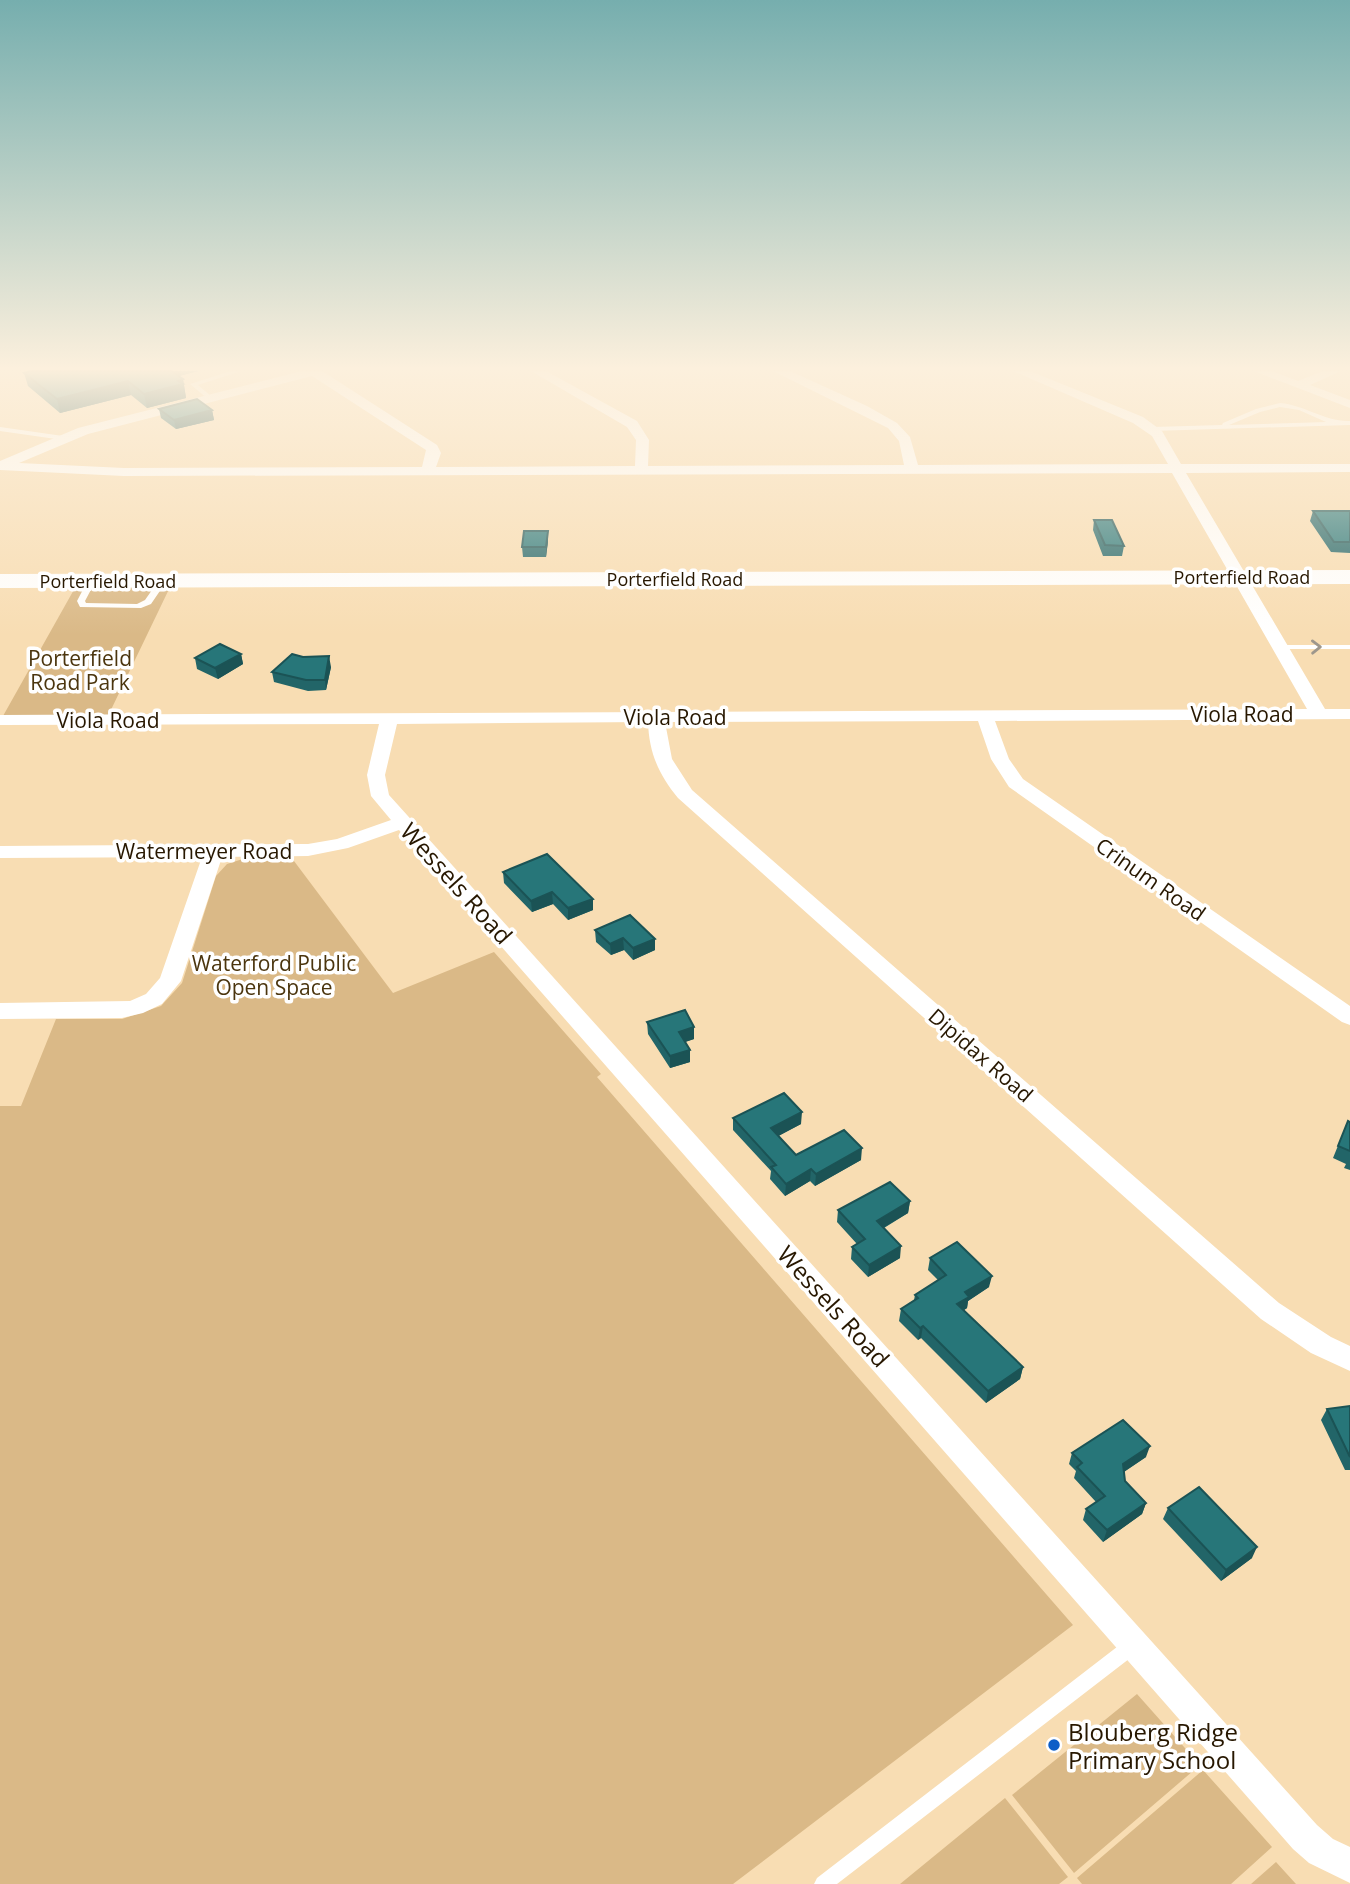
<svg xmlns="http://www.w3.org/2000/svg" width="1350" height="1884" viewBox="0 0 1350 1884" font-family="'Open Sans',sans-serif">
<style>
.green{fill:#dab987}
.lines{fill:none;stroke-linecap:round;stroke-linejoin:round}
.lane{fill:#fff;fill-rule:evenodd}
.street{fill:#fff;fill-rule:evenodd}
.secondary{fill:#fff;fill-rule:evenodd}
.wall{fill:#226568}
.shaded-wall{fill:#1b5355}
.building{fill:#277679;stroke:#1b5355;stroke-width:2}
.oneway{stroke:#9e978c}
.poi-dot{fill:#0d5ec7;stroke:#fff;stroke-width:2.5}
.labels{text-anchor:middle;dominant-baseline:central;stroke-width:7;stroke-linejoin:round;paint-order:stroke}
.far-street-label{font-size:18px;fill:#271700;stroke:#fff}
.park-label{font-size:21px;fill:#4b350e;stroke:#fff}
.street-label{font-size:21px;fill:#271700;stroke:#fff}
.near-street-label{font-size:24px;fill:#271700;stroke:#fff}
.near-poi-label{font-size:24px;fill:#271700;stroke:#fff;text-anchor:start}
</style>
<rect width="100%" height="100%" fill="#f8ddb3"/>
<path class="green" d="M171 585 108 716H3L76 586Z
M249 857H291L393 993 494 952 601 1074 597 1077 1073 1625 733 1884H0V1106H21L56 1019H122L161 1006 182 983 216 876 227 864Z
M1137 1694 1200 1765 1074 1873 1012 1795Z
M1203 1770 1272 1847 1231 1884H1082L1077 1878Z
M1005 1798 1068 1877 1059 1884H900Z
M1276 1862 1296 1884H1251Z"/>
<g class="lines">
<path class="lane" d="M231 371H241L198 385 212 397V399H208L190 384Z
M1280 403C1305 405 1325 422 1350 421V425L1152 431 1149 429 1152 427 1222 425 1223 423 1256 409ZM1280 407 1299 410 1326 422 1229 425 1260 412Z
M0 427 63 436 66 438 63 440 0 431Z
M88 580H94L95 582 85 601 86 603 137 604 145 600 159 580H165L166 582 151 604 141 608 80 607 77 601Z
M1278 645H1350V649H1278Z
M1132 1638 1138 1640 1140 1646 1138 1652 837 1884H814L817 1878 1126 1640Z"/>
<path class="street" d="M302 371H322L437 445 441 453 436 467 635 466 636 440 627 427 531 371H546L637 421 649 440 648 466 904 465 899 441 888 428 773 371H790L867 406 897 423 910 437 918 465 1168 464 1152 436 1133 423 1013 371H1030L1143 417 1162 431 1181 464H1350V472L1186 473 1325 709H1350V719L995 721 1009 759 1023 779 1350 1006V1025L1342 1022 1009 787 991 759 978 721 665 722 672 759 692 790 1279 1303 1331 1337 1350 1346V1371L1311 1353 1261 1319 678 798C659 775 649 753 648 722L397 724 385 775 389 795 1317 1825 1333 1839 1350 1847V1883L1309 1863 1293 1849 399 830 348 848 308 856 222 857 181 981 162 1004 143 1013 122 1018 0 1019V1003L130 1001 146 994 160 978 202 857 0 858V846L308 844 337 839 391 820 371 796 367 775 379 724 0 725V715L1307 709 1172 473 124 476 0 470V461L78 428ZM312 376 426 450 422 467 124 468 19 463 88 434Z
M1254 371H1272L1298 381 1323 371H1341L1310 385 1350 400V408Z"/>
<path class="secondary" d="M1350 570V584L0 588V574Z"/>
</g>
<path class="wall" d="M198 371 178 376 183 379 186 398 147 408 131 395 60 413 28 386 24 373Z
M159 409 212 410 214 420 176 429 161 418Z
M1313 511H1350V553L1331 552 1310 521Z
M1094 520 1124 546 1122 556H1103L1093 530Z
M548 531V541L546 557H523L522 547Z
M241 654 243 664 218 679 197 669 195 658Z
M331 667 326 690 308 691 274 682 272 672Z
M503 872 593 910 568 920 553 904 532 912 504 883Z
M595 930 655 939V950L633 960 624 950 611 955 596 942Z
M647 1022 694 1027V1039L685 1042 690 1062 670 1068 648 1034Z
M733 1118 801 1124 778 1136 796 1155 861 1160 815 1186 810 1181 785 1196 770 1179 771 1171 733 1130Z
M1348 1121 1350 1122V1170L1344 1168 1346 1164 1333 1158Z
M910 1201 908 1213 884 1228 900 1258 868 1277 851 1259 852 1247 857 1244 837 1222 838 1210Z
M930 1258 989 1287 968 1301 967 1308 964 1310 1023 1367 1020 1379 986 1403 921 1338 918 1340 899 1321 901 1309 914 1300 915 1295 938 1280 928 1270Z
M1350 1406V1470H1345L1321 1420 1327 1409Z
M1072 1453 1146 1457 1124 1472 1125 1481 1146 1503 1142 1514 1103 1542 1083 1520 1086 1509 1096 1502 1074 1478 1076 1471 1069 1464Z
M1168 1508 1252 1558 1221 1581 1163 1519Z"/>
<path class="shaded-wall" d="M168 371H198L172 378Z
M183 379 186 398 147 408 144 394Z
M128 381 131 395 60 413 57 399Z
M212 410 214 420 176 429 174 420Z
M548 531V541L546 557V547Z
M241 654 243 664 218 679 215 668Z
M329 656 331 667 326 690 325 680Z
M552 892 553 904 532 912 531 901Z
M593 899V910L568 920V908Z
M623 938 624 950 611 955 610 944Z
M655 939V950L633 960V948Z
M694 1027V1039L679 1044V1032Z
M690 1050V1062L670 1068V1056Z
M802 1112 801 1124 771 1140V1128Z
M862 1148 861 1160 815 1186 816 1174Z
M811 1169 810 1181 785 1196 786 1184Z
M910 1201 908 1213 876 1232 877 1221Z
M901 1246 900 1258 868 1277 869 1265Z
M992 1276 989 1287 968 1301 967 1308 955 1316 957 1304 965 1292Z
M923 1326 921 1338 918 1340 920 1328Z
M1023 1367 1020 1379 986 1403 988 1391Z
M1150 1446 1146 1457 1119 1475 1123 1464Z
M1146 1503 1142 1514 1103 1542 1107 1530Z
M1257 1547 1252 1558 1221 1581 1226 1570Z"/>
<path class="building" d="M31 371H171L183 379 178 381 183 384 144 394 128 381 57 399 24 373Z
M197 399 212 410 174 420 159 409Z
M1313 511H1350V542H1334Z
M1094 520H1112L1124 546 1105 545Z
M524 531H548L546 547H522Z
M220 644 241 654 215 668 195 658Z
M292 654 303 657 329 656 325 680H306L272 672Z
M547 854 593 899 568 908 552 892 531 901 503 872Z
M630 915 655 939 633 948 623 938 610 944 595 930Z
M685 1010 694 1027 679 1032 690 1050 670 1056 647 1022Z
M784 1093 802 1112 771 1128 796 1155 844 1130 862 1148 816 1174 811 1169 786 1184 771 1167 776 1165 733 1118Z
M1348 1121 1350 1122V1151L1338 1146Z
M890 1182 910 1201 877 1221 901 1246 869 1265 852 1247 865 1239 838 1210Z
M957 1242 992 1276 965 1292 969 1297 957 1304 1023 1367 988 1391 923 1326 920 1328 901 1309 918 1298 915 1295 946 1275 930 1258Z
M1350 1406V1457L1327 1409Z
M1123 1420 1150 1446 1123 1464 1125 1481 1146 1503 1107 1530 1086 1509 1105 1496 1077 1467 1082 1463 1072 1453Z
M1199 1487 1257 1547 1226 1570 1168 1508Z"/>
<defs><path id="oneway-chevron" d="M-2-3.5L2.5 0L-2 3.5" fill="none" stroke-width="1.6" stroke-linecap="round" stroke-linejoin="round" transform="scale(1.75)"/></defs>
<use class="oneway" href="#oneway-chevron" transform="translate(1316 647) rotate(-1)"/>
<linearGradient id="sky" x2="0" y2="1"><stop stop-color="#76aeae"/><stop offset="0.58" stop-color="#fcf0dd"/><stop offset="1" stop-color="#fcf0dd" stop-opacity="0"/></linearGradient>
<rect width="1350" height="635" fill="url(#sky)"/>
<circle class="poi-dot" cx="1054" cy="1745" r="7"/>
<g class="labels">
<g class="far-street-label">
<text x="1242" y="577">Porterfield Road</text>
<text x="675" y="579">Porterfield Road</text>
<text x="108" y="581">Porterfield Road</text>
</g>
<g class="park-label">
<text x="80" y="658">Porterfield<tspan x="80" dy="24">Road Park</tspan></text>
<text x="274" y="963">Waterford Public<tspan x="274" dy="24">Open Space</tspan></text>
</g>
<g class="street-label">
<text x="1242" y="714">Viola Road</text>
<text x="675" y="717">Viola Road</text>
<text x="108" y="720">Viola Road</text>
<text x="204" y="851">Watermeyer Road</text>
<text transform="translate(1151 879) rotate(35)">Crinum Road</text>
<text transform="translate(981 1055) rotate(41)">Dipidax Road</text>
</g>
<g class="near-street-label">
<text transform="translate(457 883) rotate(48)">Wessels Road</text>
<text transform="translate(834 1306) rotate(48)">Wessels Road</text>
</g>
<g class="near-poi-label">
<text x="1068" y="1731">Blouberg Ridge<tspan x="1068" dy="28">Primary School</tspan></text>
</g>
</g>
</svg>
